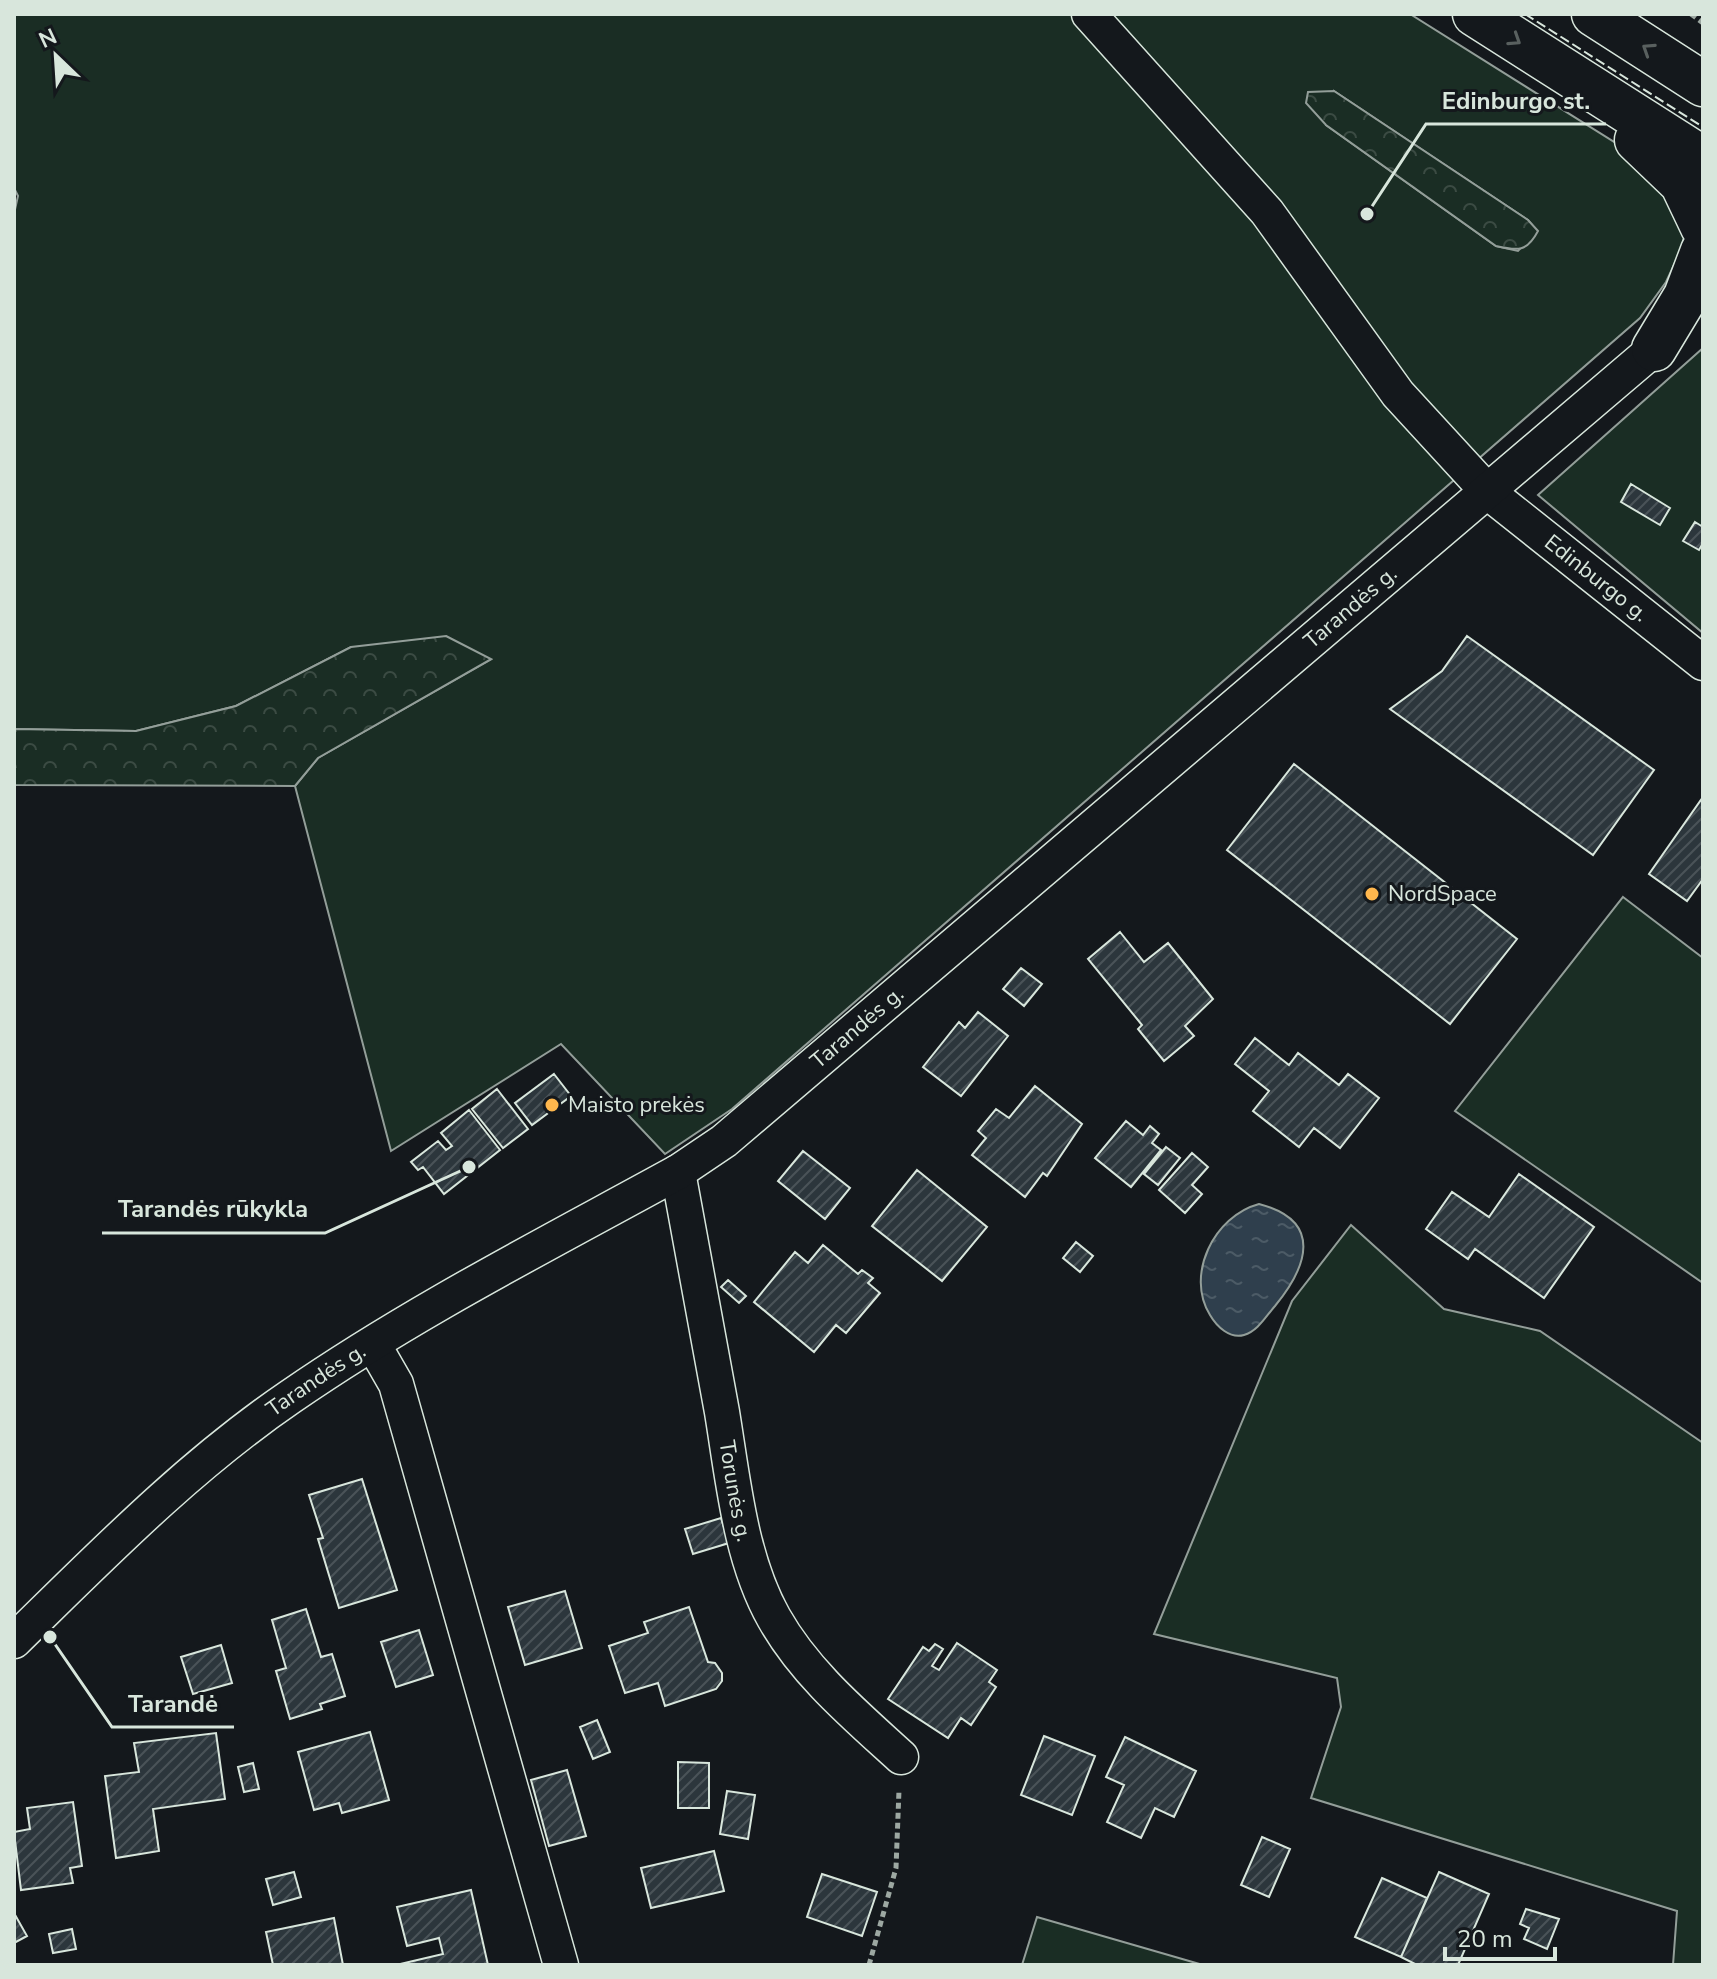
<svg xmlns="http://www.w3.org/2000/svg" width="1717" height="1979" viewBox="0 0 1717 1979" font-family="'Nunito Sans',sans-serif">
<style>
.grass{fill:#1a2d24;stroke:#939e99;stroke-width:2;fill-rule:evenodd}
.forest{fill:url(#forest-crowns);stroke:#939e99;stroke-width:2}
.water{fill:url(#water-ripples);stroke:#939e99;stroke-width:2}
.building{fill:url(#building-hatch);stroke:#d8e6dc;stroke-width:2}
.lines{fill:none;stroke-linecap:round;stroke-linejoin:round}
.street-casing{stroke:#d8e6dc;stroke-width:37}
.highway-casing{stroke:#d8e6dc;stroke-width:47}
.path{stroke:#9da8a2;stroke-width:5;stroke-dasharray:6 4;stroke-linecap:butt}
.street{stroke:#14181c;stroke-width:34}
.highway{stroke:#14181c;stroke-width:44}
.fence{stroke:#d8e6dc;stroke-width:2;stroke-dasharray:10 4;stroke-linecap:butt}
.oneway{stroke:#59605f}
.poi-dot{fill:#ffb74d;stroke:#14181c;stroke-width:3}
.labels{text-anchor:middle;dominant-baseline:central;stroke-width:6;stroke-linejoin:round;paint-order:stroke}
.street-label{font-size:22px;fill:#d8e6dc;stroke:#14181c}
.poi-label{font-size:22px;fill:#d8e6dc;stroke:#14181c;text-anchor:start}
.leader{fill:none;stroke:#d8e6dc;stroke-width:3}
.callout-dot{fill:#d8e6dc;stroke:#14181c;stroke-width:3}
.callout-label{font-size:24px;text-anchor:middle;font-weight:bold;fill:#d8e6dc;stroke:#14181c;stroke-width:6;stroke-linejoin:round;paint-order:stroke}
</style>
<defs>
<pattern id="forest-crowns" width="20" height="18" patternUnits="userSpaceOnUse" patternTransform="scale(2)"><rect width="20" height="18" fill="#1a2d24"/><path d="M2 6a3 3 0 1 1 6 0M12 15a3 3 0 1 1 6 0" fill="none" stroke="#3b4b43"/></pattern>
<pattern id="water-ripples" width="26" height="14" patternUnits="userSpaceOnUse" patternTransform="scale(2)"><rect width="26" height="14" fill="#2f3f4d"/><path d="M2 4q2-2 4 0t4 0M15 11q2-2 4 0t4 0" fill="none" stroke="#4c5b66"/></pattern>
<pattern id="building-hatch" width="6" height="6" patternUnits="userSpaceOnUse" patternTransform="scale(2)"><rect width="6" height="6" fill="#2c363c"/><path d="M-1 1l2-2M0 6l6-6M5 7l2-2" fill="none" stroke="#4a5358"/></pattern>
</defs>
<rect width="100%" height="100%" fill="#14181c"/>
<path class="grass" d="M14 14H1410L1662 172 1687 225 1681 250 1666 282 1640 318 732 1109 665 1154 561 1044 391 1151 295 786 318 758 490 660 351 647 236 706 136 731 14 729V214L18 196 14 188ZM1334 91 1528 220 1537 231 1518 251 1496 246 1326 125Z
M1703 348V633L1538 495Z
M1623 897 1703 958V1283L1455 1111Z
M1351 1225 1444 1309 1540 1331 1703 1443V1965H1673L1677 1911 1311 1798 1341 1707 1337 1678 1154 1634 1292 1301Z
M1037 1917 1203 1965H1022Z"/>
<path class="forest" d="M1334 91 1528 220 1538 231C1527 252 1518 251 1496 246L1326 125 1306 103 1308 92Z
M446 636 491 659 318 758 295 786 14 785V729L136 731 236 706 351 647Z"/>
<path class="water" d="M1259 1204C1324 1221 1307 1267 1275 1306 1266 1316 1258 1331 1244 1335 1230 1339 1217 1327 1210 1315 1185 1275 1214 1216 1259 1204Z"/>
<path class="building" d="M1631 484 1670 508 1660 525 1621 502Z
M1695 522 1703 527V543L1699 550 1683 541Z
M1467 636 1654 770 1593 855 1390 709 1442 671Z
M1294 764 1517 939 1450 1024 1227 850Z
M1703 797V879L1687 901 1649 874Z
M1120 932 1144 962 1168 943 1213 999 1185 1026 1194 1036 1164 1061 1138 1029 1142 1025 1088 959Z
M1021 968 1042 984 1024 1006 1003 989Z
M978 1012 1008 1036 961 1096 923 1067 959 1022 965 1028Z
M1255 1038 1289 1065 1298 1053 1339 1085 1348 1074 1379 1098 1340 1148 1314 1128 1299 1147 1253 1111 1269 1091 1235 1064Z
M554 1074 571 1096 532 1125 515 1103Z
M1035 1086 1082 1124 1047 1176 1043 1173 1025 1197 972 1155 986 1138 978 1131 996 1109 1009 1118Z
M497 1089 528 1129 503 1148 472 1109Z
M469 1110 500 1150 444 1194 423 1167 418 1170 411 1162 438 1141 446 1150 452 1146 441 1133Z
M1126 1121 1143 1135 1150 1126 1159 1134 1152 1143 1161 1150 1131 1187 1095 1158Z
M1166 1147 1180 1158 1158 1185 1144 1174Z
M803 1151 850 1188 825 1219 778 1181Z
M1192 1153 1208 1167 1192 1185 1202 1194 1185 1213 1159 1190Z
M917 1170 987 1227 942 1281 872 1226Z
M1519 1174 1594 1227 1544 1298 1475 1249 1468 1259 1426 1229 1452 1192 1489 1217Z
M1076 1242 1093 1256 1080 1272 1063 1258Z
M823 1245 858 1274 862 1270 873 1278 868 1283 880 1293 846 1333 836 1325 814 1352 754 1302 795 1252 808 1263Z
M728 1280 746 1296 739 1303 721 1287Z
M362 1479 397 1590 339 1608 318 1539 323 1538 309 1495Z
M721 1518 729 1543 693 1554 685 1529Z
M565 1591 582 1648 525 1665 508 1607Z
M689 1607 708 1662 715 1663 722 1673V1681L716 1689 665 1706 658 1683 625 1693 609 1646 648 1633 644 1622Z
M306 1609 321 1657 332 1654 345 1696 320 1704 322 1709 290 1719 276 1671 286 1668 272 1620Z
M419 1630 433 1675 396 1687 381 1642Z
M957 1643 997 1670 989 1682 996 1687 971 1725 961 1718 948 1738 888 1699 923 1647 929 1651 935 1644 943 1649 932 1666 939 1670Z
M221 1645 232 1683 193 1694 181 1657Z
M597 1720 610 1752 593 1759 580 1727Z
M370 1732 389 1800 342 1813 339 1803 314 1810 298 1752Z
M216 1733 225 1799 153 1809 159 1851 116 1858 105 1776 139 1772 134 1743Z
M1044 1736 1095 1756 1072 1815 1021 1795Z
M1125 1737 1196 1771 1174 1817 1155 1808 1141 1838 1107 1822 1124 1785 1106 1777Z
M678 1762 709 1763V1808H678Z
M253 1763 259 1789 244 1792 238 1767Z
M567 1770 586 1836 549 1846 531 1780Z
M727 1791 755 1795 748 1839 720 1834Z
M73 1802 82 1866 70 1868 73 1883 21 1890 14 1832 30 1829 27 1808Z
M1262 1837 1290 1849 1269 1897 1241 1885Z
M714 1851 724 1891 651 1908 641 1868Z
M294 1872 301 1897 273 1905 266 1879Z
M1439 1872 1489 1894 1458 1965H1417L1401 1957Z
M822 1874 877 1892 862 1936 807 1917Z
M1382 1878 1427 1898 1401 1957 1355 1937Z
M471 1890 488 1965H396L443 1954 439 1938 407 1946 397 1907Z
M1526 1909 1559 1919 1547 1949 1524 1939 1529 1928 1520 1924Z
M14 1913 27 1936 14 1943Z
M334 1918 343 1965H273L266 1932Z
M72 1929 76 1949 53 1953 49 1934Z"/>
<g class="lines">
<defs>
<g id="street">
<path id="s1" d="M1089 14 1267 212 1398 394 1489 493 1703 663"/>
<path id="s2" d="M678 1172C692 1252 708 1332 722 1412 733 1479 740 1558 774 1618 805 1673 855 1715 901 1757"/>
<path d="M373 1344 396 1384 561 1965"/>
<path id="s3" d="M14 1641C102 1555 189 1466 290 1397 413 1312 547 1244 678 1172L724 1141 1654 349"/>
</g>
<path id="highway" d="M1475 14 1703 159
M1594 14 1703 84
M1637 140 1682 183 1703 227
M1654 349 1686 296 1703 251"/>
</defs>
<use href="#street" class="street-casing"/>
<use href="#highway" class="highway-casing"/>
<path class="path" d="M1691 14 1703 23
M869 1965 896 1868 899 1790"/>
<use href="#street" class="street"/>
<use href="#highway" class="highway"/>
<path class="fence" d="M1525 14 1703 127"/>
</g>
<defs><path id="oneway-chevron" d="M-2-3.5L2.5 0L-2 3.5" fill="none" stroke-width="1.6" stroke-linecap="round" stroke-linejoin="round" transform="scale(2)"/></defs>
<g class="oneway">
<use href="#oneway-chevron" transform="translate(1515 40) rotate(33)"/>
<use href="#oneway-chevron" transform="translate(1648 49) rotate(-147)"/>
</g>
<g class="poi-dot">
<circle cx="1372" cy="894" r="8"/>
<circle cx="552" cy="1105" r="8"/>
</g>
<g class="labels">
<g class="street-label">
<text stroke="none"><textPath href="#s1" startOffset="762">Edinburgo g.</textPath></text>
<text stroke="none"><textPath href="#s3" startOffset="1696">Tarandės g.</textPath></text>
<text stroke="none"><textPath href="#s3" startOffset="1048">Tarandės g.</textPath></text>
<text stroke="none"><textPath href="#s3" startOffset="400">Tarandės g.</textPath></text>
<text stroke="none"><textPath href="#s2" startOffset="324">Torunės g.</textPath></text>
</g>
<g class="poi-label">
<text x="1388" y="894">NordSpace</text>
<text x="568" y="1105">Maisto prekės</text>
</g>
</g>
<path class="leader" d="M1367 214L1426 124H1606M469 1167L325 1233H102M50 1637L112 1727H234"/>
<g class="callout-dot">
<circle cx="1367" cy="214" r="8"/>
<circle cx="469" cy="1167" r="8"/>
<circle cx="50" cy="1637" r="8"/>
</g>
<g class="callout-label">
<text x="1516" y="109">Edinburgo st.</text>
<text x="213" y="1217">Tarandės rūkykla</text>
<text x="173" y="1712">Tarandė</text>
</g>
<rect width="1717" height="1979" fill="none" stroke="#d8e6dc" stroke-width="32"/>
<g transform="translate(56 56) rotate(335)" stroke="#14181c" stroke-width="6" paint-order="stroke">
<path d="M0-6L14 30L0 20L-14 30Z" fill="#d8e6dc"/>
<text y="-12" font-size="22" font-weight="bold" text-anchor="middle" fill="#d8e6dc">N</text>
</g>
<path d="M1445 1947v12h110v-12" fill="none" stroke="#d8e6dc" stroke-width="4"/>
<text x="1457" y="1947" font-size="24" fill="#d8e6dc" stroke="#14181c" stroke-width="6" paint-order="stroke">20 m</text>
</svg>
